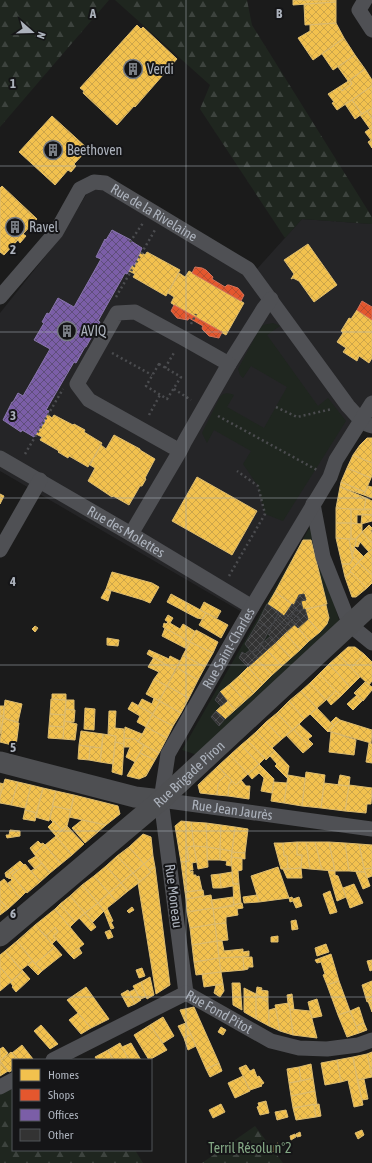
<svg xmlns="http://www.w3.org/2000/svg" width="372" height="1163" viewBox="0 0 372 1163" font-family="'Asap Condensed',sans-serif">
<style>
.built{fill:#252527}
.green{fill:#1f261f}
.forest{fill:url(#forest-firs)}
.homes{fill:url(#homes-cross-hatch);stroke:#ddbc6f}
.shops{fill:url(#shops-cross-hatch);stroke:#d37259}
.offices{fill:url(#offices-cross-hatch);stroke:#8a77ad}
.building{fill:url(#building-cross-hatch);stroke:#434447}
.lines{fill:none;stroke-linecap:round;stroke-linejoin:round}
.path{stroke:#4b4c4f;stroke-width:2.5;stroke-dasharray:2 3;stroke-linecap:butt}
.street{stroke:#4f5054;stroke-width:15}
.secondary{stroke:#4e4f52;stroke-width:21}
.grid{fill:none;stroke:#acb2bc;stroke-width:1;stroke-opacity:0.55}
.labels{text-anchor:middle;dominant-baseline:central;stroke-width:4;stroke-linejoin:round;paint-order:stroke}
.poi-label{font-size:14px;fill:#acb2bc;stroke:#151517;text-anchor:start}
.street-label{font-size:14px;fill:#acb2bc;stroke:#151517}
.park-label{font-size:14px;fill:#83a784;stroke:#151517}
.grid-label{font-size:13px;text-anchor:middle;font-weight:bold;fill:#acb2bc;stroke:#151517;stroke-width:4;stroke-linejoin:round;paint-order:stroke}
</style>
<defs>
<pattern id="forest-firs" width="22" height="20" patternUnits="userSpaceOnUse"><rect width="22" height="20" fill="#1f261f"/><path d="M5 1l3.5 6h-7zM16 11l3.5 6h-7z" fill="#3d433e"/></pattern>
<pattern id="homes-cross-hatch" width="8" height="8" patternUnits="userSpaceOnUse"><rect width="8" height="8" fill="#f2c14e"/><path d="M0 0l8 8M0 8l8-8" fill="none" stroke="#cca54a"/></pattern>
<pattern id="shops-cross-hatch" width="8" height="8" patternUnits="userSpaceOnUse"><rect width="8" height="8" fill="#e4572e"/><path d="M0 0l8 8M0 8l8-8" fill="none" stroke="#b84e30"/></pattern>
<pattern id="offices-cross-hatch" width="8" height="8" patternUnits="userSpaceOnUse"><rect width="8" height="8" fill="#7b5ea7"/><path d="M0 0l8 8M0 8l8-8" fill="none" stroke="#5f4e7b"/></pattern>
<pattern id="building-cross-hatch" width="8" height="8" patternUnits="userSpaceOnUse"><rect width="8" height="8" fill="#333"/><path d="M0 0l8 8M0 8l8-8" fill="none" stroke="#4e4e4f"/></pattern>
</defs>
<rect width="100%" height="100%" fill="#1b1b1b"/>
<path class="built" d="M94 182 256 270 302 219 372 224V408L247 615 0 471V313L59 239Z"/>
<path class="green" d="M273 323 280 326 267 335 318 406 328 398 346 421 283 521 265 514 258 486 243 464 251 451 214 430 207 443 202 433 220 397C224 392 229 393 234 395L227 407 264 428 287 387 251 366 243 378 240 375 238 369 259 330 263 325Z
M310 527 341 626 206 758 182 750Z"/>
<path class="forest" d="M0 0H109L0 127Z
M115 0H247L252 25 372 217V224L302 219 285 238 200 109 210 85Z
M13 1080V1150H135L143 1163H0V1087Z
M255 1126 283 1163H202Z"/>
<path class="homes" d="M293 0H336V2L293 5Z
M336 2V23L305 25 304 4Z
M336 23 344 38 313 60 298 38 310 31V25Z
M137 25 141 29 143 27 177 59 135 107 134 106 117 125 83 93 84 91 80 88Z
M344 38 355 55 333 70 322 54Z
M355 55 365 69 348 81 338 67Z
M365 69 372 80V86L337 110 332 103 334 102 328 94 339 87 342 91 352 84 350 80Z
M350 80 352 84 342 91 339 87Z
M372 86V108L362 114 352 100Z
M352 100 362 114 355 119 345 104Z
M372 108V119L367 111Z
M367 111 372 119V127L370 129 360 115Z
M52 116 88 149 74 164 76 166 71 172 68 170 55 185 19 152Z
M372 127V148L368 142 371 140 365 132Z
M2 186 37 219 23 234 26 236 20 243 18 240 4 255 0 252V188Z
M308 244 337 285 314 302 299 281 293 278 291 279 294 274 284 260Z
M140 252 145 255 147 252 180 270 166 296 133 277 135 274 129 271 132 265 134 266Z
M189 271 244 303 226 335 171 303 174 297 168 293 179 273 185 277Z
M357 310 372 320V358L369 363 359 356 357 361 343 352 346 348 337 342 343 333 341 331 349 318 351 319Z
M47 414 52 418 54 415 73 425 74 424 85 430 84 432 102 443 88 467 69 456 68 458 58 452 59 451 40 440 42 437 36 434 39 428 40 429 45 421 44 420Z
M114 435 140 449V450L155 459 145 478 146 479 142 486H140L129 505 113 496 112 497 88 481 95 468 90 465 101 445 106 449Z
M367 438H372V463L353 455 360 445Z
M353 455 372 463V475L371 478 347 468Z
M347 468 371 478 365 492 341 482Z
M197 477 257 511 232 555 172 521Z
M341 482 365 492 364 495 340 487Z
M368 486 372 487V498L364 495Z
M340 487 366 498 364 510 336 508Z
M0 494 4 496 0 504Z
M366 498 372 501V509L364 510Z
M336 508 351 509V523H336Z
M351 509H372V515H357V524L351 523Z
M362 514 372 515V521L361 524Z
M336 523H351V539L336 538Z
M351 523 362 524V532L356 539H351Z
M369 525 372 528 371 531 372 533V543L362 532Z
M362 532 372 543V549L369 552 360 542 358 547 355 546 357 537Z
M357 537 355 546 352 556 349 539H356Z
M336 538 349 539 353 558 350 564H342Z
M303 540H311L327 604 303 610 301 601 306 600 304 594 299 595 294 605 275 592Z
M354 547 364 557 359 562 354 557 352 558Z
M372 549V560L366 554Z
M366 554 372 560V575L358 562Z
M354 557 359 562 350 571 351 572 345 577 342 564H350Z
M358 562 372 575V583L367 588 350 571Z
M112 572 152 583 159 587 150 603 143 600 106 589Z
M351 572 367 588 356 597H352L345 577Z
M106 589 111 591 108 601 101 598Z
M275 592 292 604 284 616 268 604Z
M171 594 206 613 202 619 197 618 167 602Z
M204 602 221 611 217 618 200 610Z
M326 605 329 618 327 624 320 632 308 619 305 609Z
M206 613 228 625 221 638 199 625Z
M168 615 173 618 170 623 180 629 183 624 196 632 190 642 163 627 164 623 166 624 168 622 165 620Z
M308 619 320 632 309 641 298 628Z
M295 624 309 641 300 650 285 633Z
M35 626 38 628 35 632 32 629Z
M165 628 190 642 187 649 162 636Z
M196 630 218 642 213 653 190 642Z
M285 633 300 650 291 658 276 642Z
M107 638 119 640 118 646 107 645Z
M190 642 213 653 205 667 183 655Z
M276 642 291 658 282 666 267 650Z
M348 647H355L364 654 351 668 339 655Z
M149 650 169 659 170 656 180 661 175 670 147 654Z
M267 650 282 666 272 675 257 659Z
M364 654 372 662V681L369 685 351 668Z
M183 655 205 667 198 680 177 668Z
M339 655 360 677 350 687 329 664Z
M154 657 175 670 167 686 154 679 159 672 148 667Z
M257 659 272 675 263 684 248 667Z
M329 664 350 687 341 696 319 674Z
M248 667 263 684 254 693 239 676Z
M177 668 198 680 189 698 167 686Z
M319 674 336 691 326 700 310 683Z
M239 676 254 693 245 701 230 684Z
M154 679 167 686 159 701 146 694Z
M365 682 372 687V690L363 701 354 693Z
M310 683 326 700 317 708 301 691Z
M230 684 245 701 235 710 220 692Z
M167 686 189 698 181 713 159 701Z
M301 691 317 708 304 719 289 701Z
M336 691 341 696 331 705 327 700Z
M52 694H66V700L52 699Z
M357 695 362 701 353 710 347 704Z
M154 698 160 701 153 714 138 706 142 699 152 704Z
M51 699 66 700 65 715 50 714Z
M5 700 22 704 18 722 3 718Z
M66 700H74V710L65 709Z
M160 701 181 713 173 726 152 715Z
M227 701 235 710 225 719 216 711Z
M289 701 304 719 293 730 277 713Z
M132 702 153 714 146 727 137 722 140 716 128 709Z
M0 706H4V716H0Z
M85 708 95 709 94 730 84 729Z
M317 708 334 726 328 732 310 714Z
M65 709 75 710 74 722 64 721Z
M109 711H116L115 728 124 729V744L115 742 116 736 108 735Z
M277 713 293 730 282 739 266 722Z
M50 714 65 715 64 727 49 726Z
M152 715 173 726 167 738 146 727Z
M0 716H4L0 734Z
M336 717 340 720 334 726 331 722Z
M3 718 19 723 16 746 0 742Z
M340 720 372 730 371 743 328 731Z
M64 721 77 724 75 740 63 739Z
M266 722 282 739 272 748 256 732Z
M299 724 312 736 308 739 313 744 310 747 293 729Z
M49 726 64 727 63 739 48 738Z
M125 727 142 734 138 742 135 739 124 738Z
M146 727 167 738 159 753 138 742Z
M293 729 310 747 303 753 286 735Z
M81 731 103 734 102 748 79 745Z
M256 732 275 751 266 760 247 740Z
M331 732 356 740 354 755 329 752Z
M103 734 116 736 113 764 100 762Z
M124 738 135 739 144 745 135 762 126 757 130 747H124Z
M247 740 265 758 259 764 241 745Z
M115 742 124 744 122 775 112 772Z
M369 743 372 744V763L366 762Z
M79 745 90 747 89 760 78 759Z
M144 745 159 753 155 760 140 753Z
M241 745 259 764 248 774 230 755Z
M90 747 102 748 100 762 89 760Z
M275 751 289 766 287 778 275 766 277 764 270 756Z
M140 753 155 760 146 776 139 779 127 776Z
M230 755 248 774 236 785 218 766Z
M259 764 274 779 272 793 261 791 264 778 259 773 252 779 248 774Z
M218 766 226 775 218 783 217 795 200 793 198 785Z
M306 772 325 775 321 808 302 806Z
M226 775 232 781 229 785 228 796 217 795 218 783Z
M288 775 305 778 302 806 284 803Z
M340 775 350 777 349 786 338 785Z
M5 779 18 782 11 805 0 803V796Z
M241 780 246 786H250L249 799 228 796 229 785 232 781 236 785Z
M18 782 31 785 25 808 11 805Z
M274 782 287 783 284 803 271 801Z
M0 783 4 784 0 796Z
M324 783 349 786 345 811 321 808Z
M31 785 43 788 37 813 25 810Z
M349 785 372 788 371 804H367L366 813 345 811Z
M43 788 56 791 49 821 35 817Z
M56 791 74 795 71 810 52 806Z
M74 795 118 806 120 814 106 825 69 817Z
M53 806 71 810 67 826 62 830 54 821 53 822 50 819Z
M25 810 37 813 35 821 23 819Z
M82 820 106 825 85 843 72 828Z
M54 821 62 830 56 836 48 827Z
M181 821 191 822 194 846 187 847 189 861 181 862 175 826Z
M191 822 206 823 207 847 194 846Z
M206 823 221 825 220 849 207 847Z
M221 825 235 827 232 851 220 849Z
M67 826 84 844 72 855 56 836Z
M235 827 248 829 245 853 232 852Z
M10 830 20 831V836L7 838 6 835H9Z
M143 834 151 837 153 856 144 864 129 847Z
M56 836 72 855 61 864 45 845Z
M38 841 41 844 43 843 45 845 34 854 30 848Z
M297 842H306L310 869 301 868 302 855H297Z
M297 842V855H302L301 868 288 869 287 856H284L283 843Z
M306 842H315L322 870 310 869Z
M315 842H329L335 871 322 870Z
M329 842 345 843 349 871H335Z
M274 843H283L284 856H287L288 869H281Z
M345 843 359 844 365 872 349 871Z
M359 844 372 845V868L364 869Z
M45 845 61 864 50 873 34 854Z
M194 846 197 862 192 863 193 870H190V872L193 871V875H196V877L199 876 202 890 185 892 181 862 189 861 187 847Z
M194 846 207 847 208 867 198 869Z
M129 847 144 864 133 873 117 856Z
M207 847 220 849V860H207Z
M220 849 232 851 231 866 226 865 227 861 220 860Z
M232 852 245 853V859L231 857Z
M36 856 42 863 35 869 28 861Z
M117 856 133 873 121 883 106 866Z
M153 856 155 867 149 870 144 864Z
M231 857 242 858V870L238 871 239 884H233Z
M20 861 24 865 17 871 15 869 8 875 9 878 6 877 5 873Z
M42 863 50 873 40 882 31 871Z
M25 864 40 882 27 893 12 875Z
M144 864 151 872 140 882 133 873Z
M106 866 121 883 109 893 94 876Z
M155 867 170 985 156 994 138 883 151 872 149 870Z
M278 867 289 898 259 902 251 876Z
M301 868 302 878H287L283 869Z
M372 868V876L367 878 364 869Z
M15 869 17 871 12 875 26 892 20 898 8 883 12 880 10 878 9 879 8 875Z
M328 870 335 871V875L338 876 346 897 337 901Z
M232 872 233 884H239L241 903 234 905 233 886 221 888 220 874Z
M356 872H365L370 886 363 889Z
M133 873 140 882 128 891 121 883Z
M220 874 221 888H213L211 875Z
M94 876 109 893 98 903 82 885Z
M4 879 20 898 8 909 0 900V882Z
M121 883 128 891 116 901 109 893Z
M354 884 363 903 350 908 343 888Z
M82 885 98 903 85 913 70 896Z
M203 890 204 896 186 899 185 892Z
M330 891 337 912 330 914 323 894Z
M109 893 116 901 107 908 113 921 111 922 114 928 111 929 104 911 98 903Z
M211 895 213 908 187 912 186 899Z
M257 895 259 902 244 903 243 897Z
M70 896 85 913 75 922 60 904Z
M233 897 234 906 213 909 211 900Z
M292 897 293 899 299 897 302 906 296 908 293 901 290 902 289 898Z
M0 900 8 909 0 915Z
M98 903 104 911 93 922 85 913Z
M242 903 243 908 237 909 238 915 226 917V923L215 924 213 909Z
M60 904 75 922 70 927 55 909Z
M132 907 134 910 129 913 127 911Z
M213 908 215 924 190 928 187 912Z
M55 909 84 944 70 955 53 936 58 932 55 927 46 936 35 925Z
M85 913 96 927 91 931 79 918Z
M296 920 298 929 292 930 291 921Z
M226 923 228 940 217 941 215 924Z
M215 924 217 941 192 945 190 928Z
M35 925 55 947 35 964 17 941Z
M55 927 58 932 53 936 57 939 52 944 46 936Z
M110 930 113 937 108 939 105 932Z
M278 936V942H271V937Z
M17 941 33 961 21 970 5 951Z
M217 941 219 958 194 962 192 945Z
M217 941H222L224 951 243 949V952L249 951V956L219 958Z
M326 944 329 952 317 956 315 948Z
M55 947 62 955 42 971 35 964Z
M79 948 82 953 74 959 70 955Z
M5 951 23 971 12 981 0 967V955Z
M331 954 339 981 327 985 323 975 325 974 321 962 317 963 315 960Z
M243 957H252L253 967H248V969L244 970Z
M243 957 244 970 221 972 219 958Z
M219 958 221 972 196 975 194 962Z
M372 960V970L370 971 367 961Z
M33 961 42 971 38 975 28 965Z
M0 967 12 981 0 991Z
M142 968 145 976 139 978 136 970Z
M23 971 30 979 16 992 12 987 13 986 10 982Z
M221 972 223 984 204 987 202 974Z
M150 977 154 995 147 999 141 982Z
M339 981 350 1011 338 1015 327 985Z
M372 981V1000L367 1002 362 985Z
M141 982 146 997 140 999 133 986Z
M232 983H240L242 1010 233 1005Z
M223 984 224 991 220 997 214 993 216 985Z
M86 987 109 1019 91 1028 67 1000Z
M257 987 262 988 261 990 268 991V1002L256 994Z
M244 988 256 994V1019L244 1012Z
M135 989 141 1000 135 1004 129 992Z
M128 990 135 1004 128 1007 121 994Z
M256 994 268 1002 269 1026 256 1019Z
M292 994 294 1010 290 1009 288 1003 287 995Z
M317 999 322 1016 312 1018 308 1002Z
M372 1000V1012L368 1001Z
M289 1003 290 1009 293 1035 280 1031 275 1005Z
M194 1007 219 1063 206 1069 180 1010Z
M359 1007 364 1023 356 1026 350 1011Z
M276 1008 280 1031 269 1026V1010Z
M290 1009 310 1011 317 1038 293 1035Z
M350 1011 359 1033 347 1037 338 1015Z
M78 1013 91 1028 81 1034 69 1020Z
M163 1017 174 1036 163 1043 150 1025Z
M186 1023 191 1034 184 1038 178 1026Z
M364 1023 367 1030 359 1033 356 1026Z
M41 1025 58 1044 50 1049 34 1031Z
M150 1025 167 1050 149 1060 134 1035Z
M221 1027 226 1030 223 1035 218 1032Z
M191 1034 196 1046 188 1050 184 1038Z
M120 1043 122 1047 129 1060H113L108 1050Z
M131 1043 141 1060H129L122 1047Z
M22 1045 33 1059 18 1060 12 1053Z
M3 1047 8 1053 0 1061V1049Z
M108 1050 113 1060H97L95 1057Z
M11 1052 18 1060H13V1070L9 1072 0 1061Z
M372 1052V1077L367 1054Z
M367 1054 372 1077 357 1080 353 1057Z
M353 1057 363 1105 354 1107 348 1080 341 1082 337 1060Z
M337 1060 341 1082 325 1085 321 1063Z
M0 1062 8 1071 0 1076Z
M219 1063 222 1071 210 1077 206 1069Z
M311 1064 313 1078 301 1081 299 1067Z
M246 1065 250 1071 254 1069 257 1077 259 1076 264 1083 261 1085 262 1086 250 1090 239 1068Z
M299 1067 301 1081 289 1083 287 1069Z
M243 1076 250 1091 235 1098 228 1083Z
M313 1078 315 1091 291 1096 289 1083Z
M364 1079 368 1099 362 1100 357 1080Z
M315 1091 317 1104 293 1108 291 1096Z
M266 1101 269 1113 260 1115 257 1107 259 1106 258 1103Z
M221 1104 225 1112 213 1118 209 1110Z
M314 1104 316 1117 296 1120 293 1108Z
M319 1104 321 1116 316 1117 314 1105Z
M286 1110 288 1117 277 1120 275 1112Z
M362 1130 364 1135 358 1139 355 1133Z
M300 1132 301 1136 297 1137 296 1134Z
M295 1134 296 1137 291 1140 290 1136Z
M278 1143 280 1148 271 1153 269 1148Z"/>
<path class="shops" d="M195 267 202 268 206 270 213 277 212 279 225 287 227 285H229L238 288 244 295 241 301 192 273Z
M362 301 372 307V320L357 310Z
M174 305 222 332 219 338 209 336 203 330 202 328 203 326 189 318 188 320 177 318 171 311Z"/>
<path class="offices" d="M112 230 131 240V241L142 248 134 266 132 265 127 274 125 273 98 321 100 322 86 347H85L76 363 74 362 46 410 49 411 44 420 45 421 34 437 22 430 21 432 3 420 12 402H13L18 393 23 396 50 349 34 340 44 323 42 322 47 313 49 314 58 298 74 307 101 259 96 257 105 239 106 240Z"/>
<path class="building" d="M304 594 306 600 301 601 303 610 297 611 291 606 292 604 294 605 299 595Z
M267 604 279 612 270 629 258 622Z
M291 606 296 610 288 619 284 616Z
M305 609 308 619 298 628 288 619 291 616 296 621 299 619V617L292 614 296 610 297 611Z
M279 612 290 621 285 625 276 617Z
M292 614 299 617V619L296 621 291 616Z
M276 617 285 625 290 621 295 624 285 633 274 622Z
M258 622 270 629 259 649 252 653 245 644Z
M274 622 285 633 276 642 267 633Z
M271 636 276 642 267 650 261 644Z
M261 644 267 650 257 659 252 653 259 649Z
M250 650 257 659 248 667 239 658 242 652 245 654Z
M220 692 227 701 221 706 215 700Z
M216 711 225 719 219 726 211 717Z"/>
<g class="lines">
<path class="path" d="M130 242 143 223
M116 297 155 230
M191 324 196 314
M112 353 152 375
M159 364 181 377 167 399 146 386Z
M165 368 175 351
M174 389 191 400
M276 407 297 417 332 409
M149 415 160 395
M218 416 317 470
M25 454 63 389
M229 576 265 514 258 486 237 471"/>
<g class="street">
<path d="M365 0 359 10 372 30"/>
<path id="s1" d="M0 297 56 232 80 189 94 182 105 183 248 269 348 406C355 413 362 424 372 426"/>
<path d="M229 364 264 308 271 299"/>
<path id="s2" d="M0 458 131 534 252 607"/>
<path d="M313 504 323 557 350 625 372 643"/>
<path d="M131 534 180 451 185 441 229 364 183 338 135 312 117 313 77 384 89 400 180 451"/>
<path d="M0 550 40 480"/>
<path id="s3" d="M161 800 372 829"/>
<path id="s4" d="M186 993 161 800 168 754 252 607 330 477 336 460 372 403"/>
<path id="s5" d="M53 1060 186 993 271 1041 299 1048 327 1049 358 1045 372 1040"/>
<path d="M0 1087 13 1080"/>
</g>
<g class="secondary">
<path d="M0 762 135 797 161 800"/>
<path id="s6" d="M0 936 161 800 372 604"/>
</g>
</g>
<path class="grid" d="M186 0V1163M0 166H372M0 332H372M0 498H372M0 665H372M0 831H372M0 997H372"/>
<defs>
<symbol id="building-ring" viewBox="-11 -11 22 22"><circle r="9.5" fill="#151517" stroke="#797d84" stroke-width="1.5"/><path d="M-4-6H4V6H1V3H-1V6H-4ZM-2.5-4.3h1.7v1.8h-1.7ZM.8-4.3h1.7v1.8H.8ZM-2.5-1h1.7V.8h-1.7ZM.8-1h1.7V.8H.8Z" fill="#797d84"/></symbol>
</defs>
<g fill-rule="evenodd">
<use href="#building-ring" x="122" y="58" width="22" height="22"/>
<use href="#building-ring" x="42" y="139" width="22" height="22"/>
<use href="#building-ring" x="4" y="216" width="22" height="22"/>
<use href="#building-ring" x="56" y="320" width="22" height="22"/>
</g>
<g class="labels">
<g class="poi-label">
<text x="147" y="69">Verdi</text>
<text x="67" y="150">Beethoven</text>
<text x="29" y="227">Ravel</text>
<text x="81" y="331">AVIQ</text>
</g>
<g class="street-label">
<text stroke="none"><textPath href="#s1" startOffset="219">Rue de la Rivelaine</textPath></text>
<text stroke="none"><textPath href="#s2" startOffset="146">Rue des Molettes</textPath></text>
<text stroke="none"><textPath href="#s4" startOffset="363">Rue Saint-Charles</textPath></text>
<text stroke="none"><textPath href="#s6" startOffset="249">Rue Brigade Piron</textPath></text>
<text stroke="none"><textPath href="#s3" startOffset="72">Rue Jean Jaurès</textPath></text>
<text transform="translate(174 896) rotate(83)">Rue Moneau</text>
<text stroke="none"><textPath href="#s5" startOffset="187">Rue Fond Pitot</textPath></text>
</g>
<g class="park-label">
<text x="250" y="1148">Terril Résolu n°2</text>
</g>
</g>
<g class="grid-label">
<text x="93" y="18">A</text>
<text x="279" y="18">B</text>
<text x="13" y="88">1</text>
<text x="13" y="254">2</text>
<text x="13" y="420">3</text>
<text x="13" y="586">4</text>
<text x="13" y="752">5</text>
<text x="13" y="918">6</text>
</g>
<rect x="12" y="1059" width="140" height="92" fill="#151517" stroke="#515459"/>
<rect x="20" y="1069" width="20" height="12" fill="#f2c14e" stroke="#515459"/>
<text x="48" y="1079" font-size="12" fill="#acb2bc">Homes</text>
<rect x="20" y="1089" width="20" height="12" fill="#e4572e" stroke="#515459"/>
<text x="48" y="1099" font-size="12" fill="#acb2bc">Shops</text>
<rect x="20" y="1109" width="20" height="12" fill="#7b5ea7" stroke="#515459"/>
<text x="48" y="1119" font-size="12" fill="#acb2bc">Offices</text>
<rect x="20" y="1129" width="20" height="12" fill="#333333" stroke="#515459"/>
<text x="48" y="1139" font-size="12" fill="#acb2bc">Other</text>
<g transform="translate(32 32) rotate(110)" stroke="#151517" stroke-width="3" paint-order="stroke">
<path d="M0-3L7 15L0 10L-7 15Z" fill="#acb2bc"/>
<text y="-6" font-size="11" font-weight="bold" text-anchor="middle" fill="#acb2bc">N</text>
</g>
</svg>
